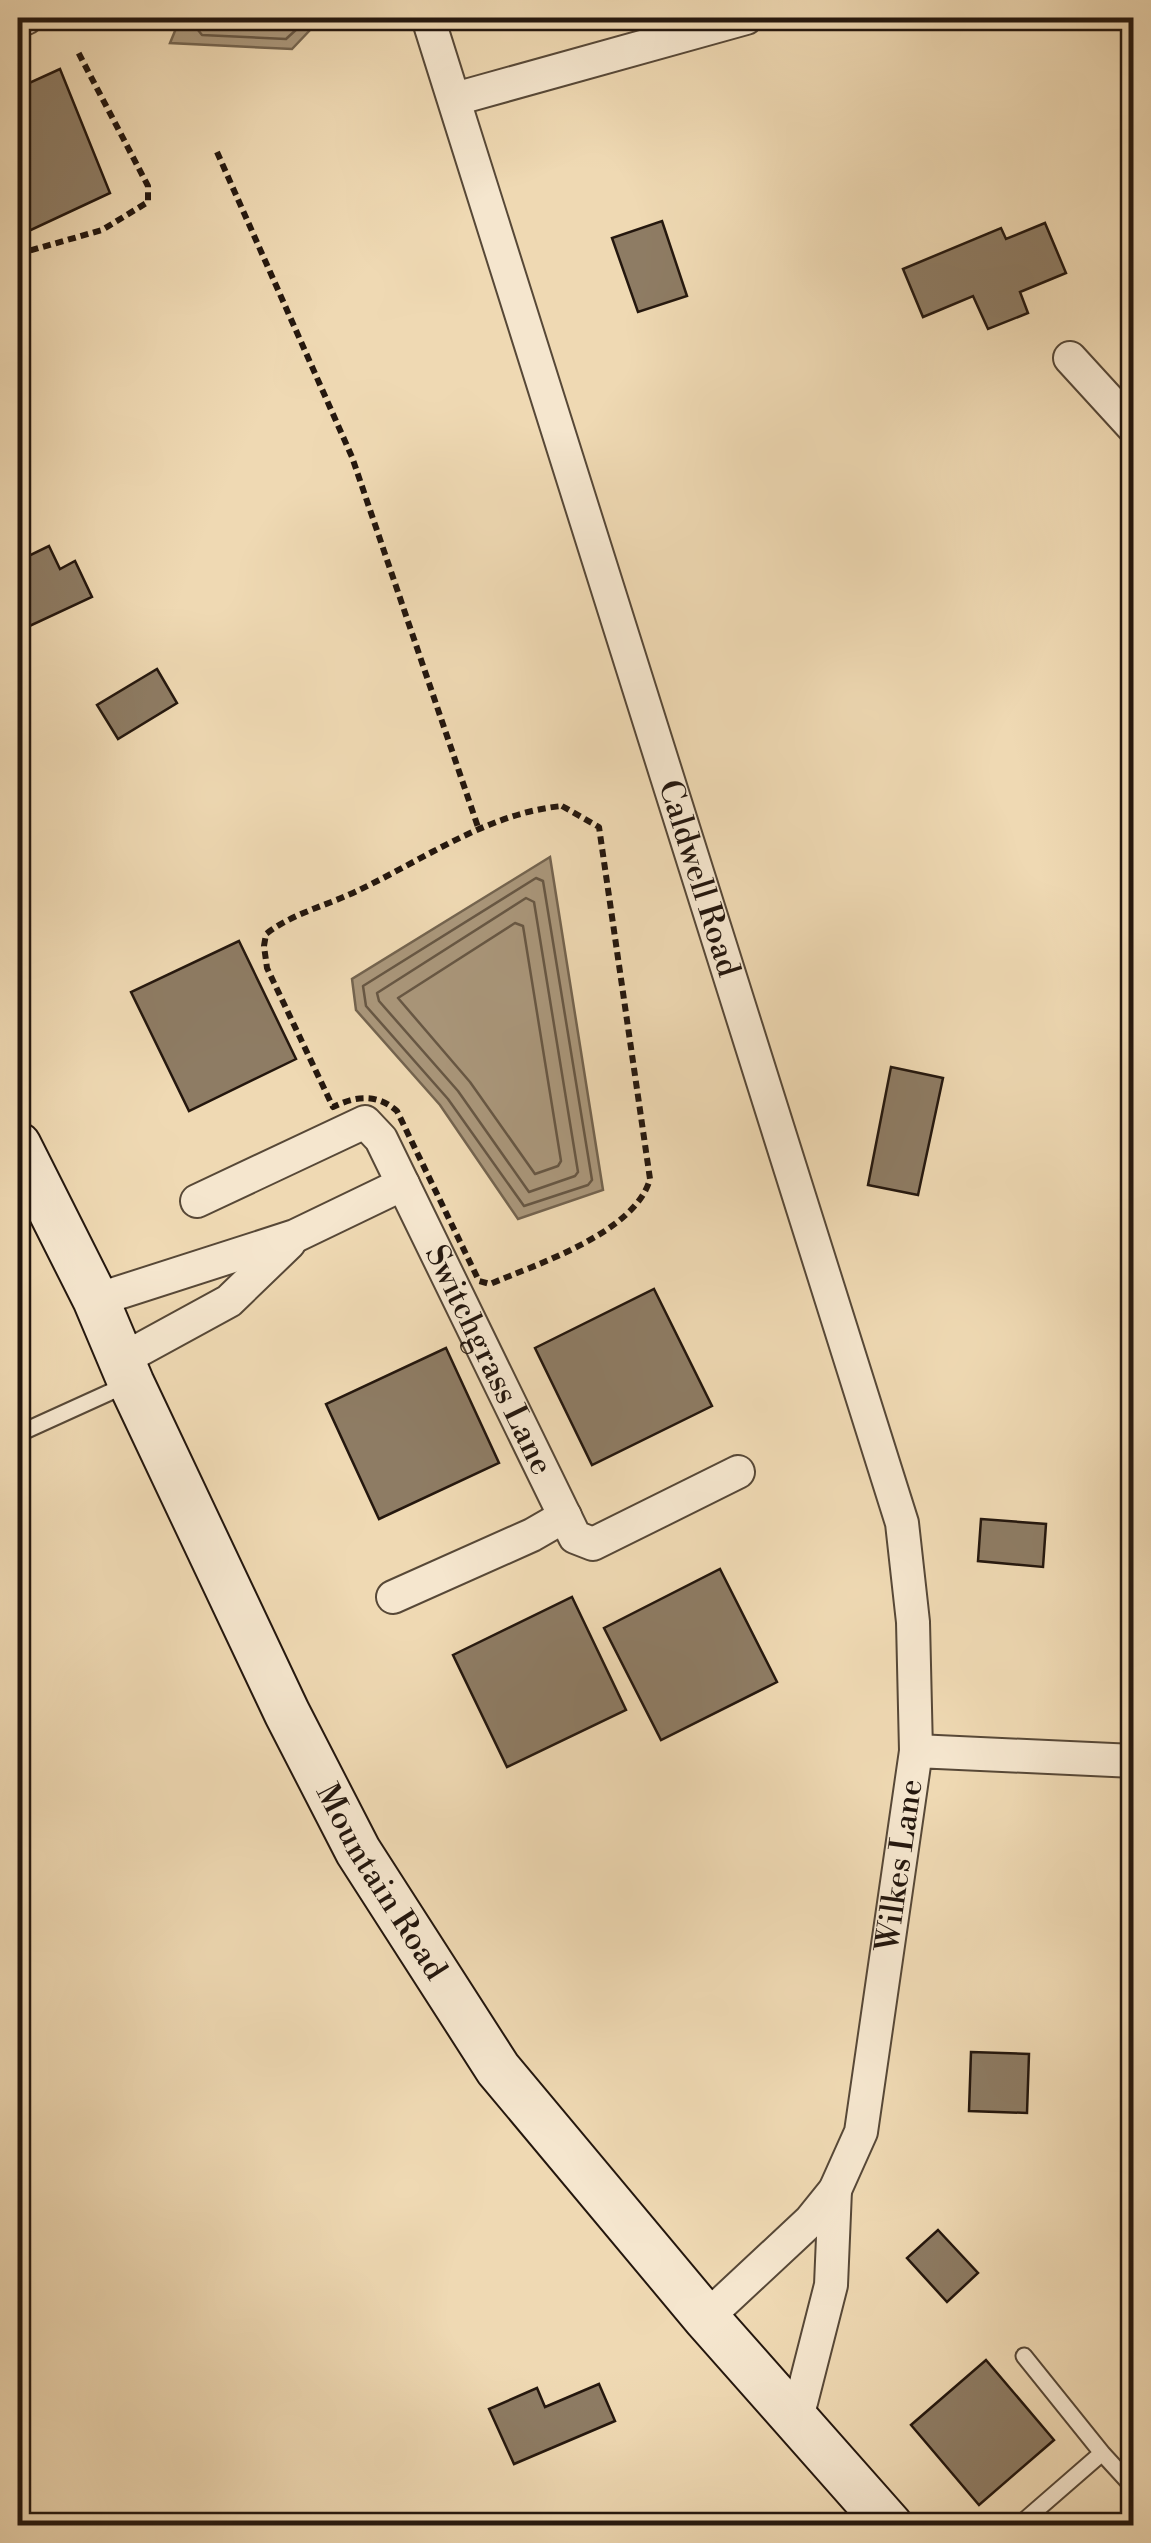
<svg xmlns="http://www.w3.org/2000/svg" width="1151" height="2543" viewBox="0 0 1151 2543" font-family="'Libre Bodoni',serif">
<style>
.water{fill:#aa977b;stroke:#74644f;stroke-width:2.5}
.lines{fill:none;stroke-linecap:round;stroke-linejoin:round}
.shore{stroke:#675744;stroke-width:2.5}
.building{fill:#8e7c64;stroke:#24170e;stroke-width:2.5}
.service-casing{stroke:#574837;stroke-width:19}
.minor-casing{stroke:#574837;stroke-width:36}
.secondary-casing{stroke:#24170e;stroke-width:49}
.path{stroke:#24170e;stroke-width:6;stroke-dasharray:8 5;stroke-linecap:butt}
.service{stroke:#f5e6ce;stroke-width:15}
.minor{stroke:#f5e6ce;stroke-width:32}
.secondary{stroke:#f5e6ce;stroke-width:45}
.labels{text-anchor:middle;dominant-baseline:central;stroke-width:8;stroke-linejoin:round;paint-order:stroke}
.street-label{font-size:32px;fill:#24170e;stroke:#f5e6ce}
</style>
<rect width="100%" height="100%" fill="#efd9b3"/>
<filter id="stains"><feTurbulence type="fractalNoise" baseFrequency=".002" numOctaves="4"/><feColorMatrix values="0 0 0 0 .2 0 0 0 0 .09 0 0 0 0 .02 0 0 0 .5 -.17"/></filter>
<radialGradient id="worn" r=".72"><stop offset=".6" stop-color="#630" stop-opacity="0"/><stop offset="1" stop-color="#630" stop-opacity=".3"/></radialGradient>
<path class="water" d="M205 18H305L312 28 292 49 170 43 177 26Z
M550 857 603 1190 518 1219 440 1105 356 1010 352 979Z"/>
<g class="lines">
<path class="shore" d="M201 18 198 30 202 35 286 39 298 28V18
M536 878 543 881 592 1180 588 1185 524 1206 448 1099 366 1006 363 986Z
M526 898 534 902 578 1172 575 1176 529 1192 458 1091 379 1001 377 993Z
M515 923 523 926 561 1161 558 1166 535 1174 470 1082 398 998Z"/>
</g>
<path class="building" d="M60 69 110 193 18 236V88Z
M662 221 687 296 638 312 612 238Z
M1045 223 1066 273 1020 292 1028 313 988 329 973 296 923 317 903 269 1001 228 1006 239Z
M49 546 60 569 75 561 92 597 21 630 18 622V561Z
M157 669 177 703 118 739 97 705Z
M239 941 296 1059 189 1111 131 992Z
M891 1067 943 1078 918 1195 868 1185Z
M654 1289 712 1406 592 1465 535 1348Z
M446 1348 499 1463 379 1519 326 1404Z
M981 1519 1046 1524 1043 1567 978 1561Z
M720 1569 777 1682 661 1740 604 1628Z
M572 1597 626 1710 507 1767 453 1655Z
M971 2052 1029 2054 1027 2113 969 2111Z
M938 2230 978 2273 947 2302 907 2258Z
M986 2360 1054 2440 979 2505 911 2425Z
M599 2384 615 2421 514 2464 489 2409 537 2388 545 2407Z"/>
<g class="lines">
<defs>
<path id="service" d="M18 1434 128 1384
M1102 2453 1134 2488
M1018 2526 1102 2453 1024 2356"/>
<g id="minor">
<path id="s1" d="M428 18 902 1523 913 1622 916 1751"/>
<path d="M18 21 26 18"/>
<path d="M455 99 746 18"/>
<path d="M1070 358 1134 428"/>
<path id="s2" d="M197 1201 365 1122 381 1139 575 1537 593 1544 738 1472"/>
<path d="M96 1300 295 1236 403 1184"/>
<path d="M121 1360 229 1301 289 1243"/>
<path d="M393 1597 532 1535 565 1516"/>
<path id="s3" d="M706 2318 810 2221 835 2190 861 2132 916 1751 1134 1761"/>
<path d="M796 2422 831 2285 835 2190"/>
</g>
<g id="secondary">
<path id="s4" d="M18 1145 96 1300 131 1383 287 1713 358 1851 498 2069 706 2318 890 2526"/>
</g>
</defs>
<use href="#service" class="service-casing"/>
<use href="#minor" class="minor-casing"/>
<use href="#secondary" class="secondary-casing"/>
<path class="path" d="M217 152 352 457 479 830
M18 254 102 230 148 202V186L77 50
M562 806 599 827 650 1179C635 1233 537 1264 490 1284L479 1281 397 1111C376 1093 356 1096 333 1107L267 968 264 946 266 934C293 913 326 906 357 891 423 860 488 813 562 806Z"/>
<use href="#service" class="service"/>
<use href="#minor" class="minor"/>
<use href="#secondary" class="secondary"/>
</g>
<g class="labels">
<g class="street-label">
<text stroke="none"><textPath href="#s1" startOffset="902">Caldwell Road</textPath></text>
<text stroke="none"><textPath href="#s2" startOffset="455">Switchgrass Lane</textPath></text>
<text stroke="none"><textPath href="#s3" startOffset="515">Wilkes Lane</textPath></text>
<text stroke="none"><textPath href="#s4" startOffset="822">Mountain Road</textPath></text>
</g>
</g>
<rect width="1151" height="2543" fill="none" stroke="#efd9b3" stroke-width="60"/>
<rect x="20" y="20" width="1111" height="2503" fill="none" stroke="#24170e" stroke-width="5"/>
<rect x="30" y="30" width="1091" height="2483" fill="none" stroke="#24170e" stroke-width="2.5"/>
<rect width="100%" height="100%" filter="url(#stains)"/>
<rect width="100%" height="100%" fill="url(#worn)"/>
</svg>
